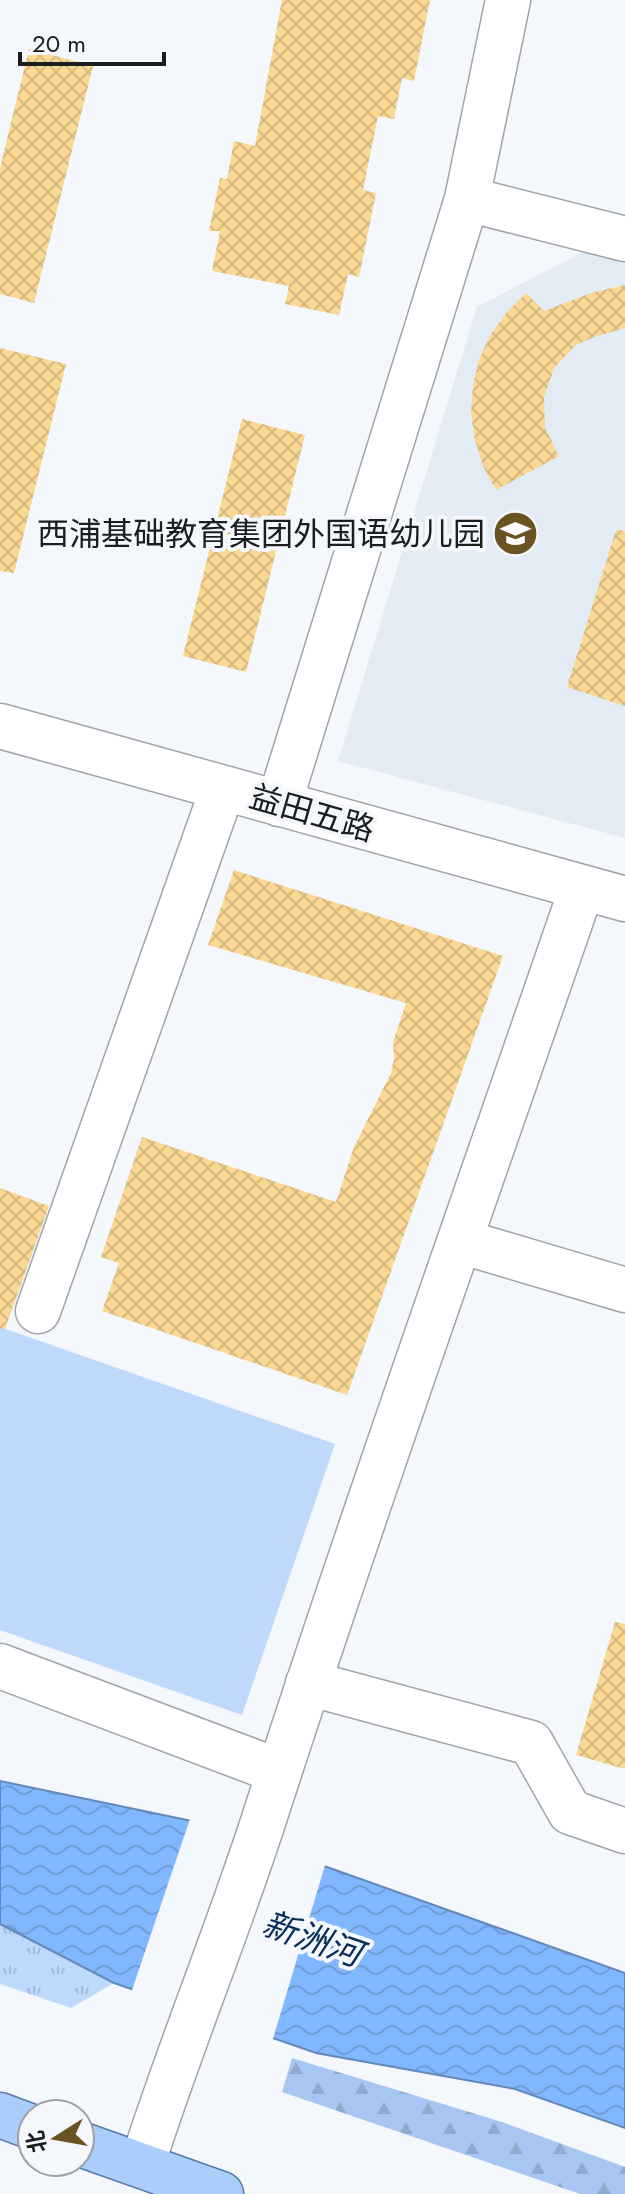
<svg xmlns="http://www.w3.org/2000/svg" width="625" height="2194" viewBox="0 0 625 2194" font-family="Jost,'Noto Sans SC',sans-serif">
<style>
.built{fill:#e3ebf5}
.grass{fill:url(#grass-tufts)}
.forest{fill:url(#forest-firs)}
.green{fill:#bed9fc}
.water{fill:url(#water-waves);stroke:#6389bb;stroke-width:2}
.pier{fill:#f4f7fb}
.building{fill:url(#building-cross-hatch)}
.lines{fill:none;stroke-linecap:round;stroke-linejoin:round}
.minor-casing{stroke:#a1a4a8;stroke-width:47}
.major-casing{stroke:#5479ab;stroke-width:47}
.minor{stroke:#fff;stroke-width:44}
.major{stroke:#aacdfa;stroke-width:44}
.labels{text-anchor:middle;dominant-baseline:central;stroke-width:8;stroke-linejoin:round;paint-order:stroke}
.poi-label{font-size:32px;fill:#1c1d1f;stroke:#f4f7fb;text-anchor:end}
.street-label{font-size:32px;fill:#1c1d1f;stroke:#f4f7fb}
.water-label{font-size:34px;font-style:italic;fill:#0a2e5a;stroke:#f4f7fb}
</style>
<defs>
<pattern id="grass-tufts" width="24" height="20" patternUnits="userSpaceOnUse" patternTransform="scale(2)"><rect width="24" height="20" fill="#bed9fc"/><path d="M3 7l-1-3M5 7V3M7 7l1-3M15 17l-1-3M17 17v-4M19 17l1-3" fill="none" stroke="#a3bad8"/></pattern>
<pattern id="forest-firs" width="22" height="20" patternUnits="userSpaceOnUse" patternTransform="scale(2)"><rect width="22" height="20" fill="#a7c7f2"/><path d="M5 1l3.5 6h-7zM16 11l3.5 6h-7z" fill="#8faacf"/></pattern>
<pattern id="water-waves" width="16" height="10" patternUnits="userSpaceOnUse" patternTransform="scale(2)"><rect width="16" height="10" fill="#81b7fe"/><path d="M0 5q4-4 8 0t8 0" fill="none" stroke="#6f9dd9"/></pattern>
<pattern id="building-cross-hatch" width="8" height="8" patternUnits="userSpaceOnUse" patternTransform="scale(2)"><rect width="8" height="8" fill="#fad894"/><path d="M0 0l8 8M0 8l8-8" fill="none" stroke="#d6b97f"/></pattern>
</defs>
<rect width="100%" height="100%" fill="#f4f7fb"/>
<path class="built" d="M600 243 625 251V838L338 761 477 307Z"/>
<path class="grass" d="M0 1924 114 1983 71 2008 0 1984Z"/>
<path class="forest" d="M292 2058 502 2122 625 2167V2194H580L282 2092Z"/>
<path class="green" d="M0 1327 335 1444 242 1715 0 1630Z"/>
<path class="water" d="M0 1781 206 1824 625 1973V2128L515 2089 316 2053 114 1983 0 1924Z"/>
<path class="pier" d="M191 1816 208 1820 326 1862 272 2042 131 1993Z"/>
<path class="building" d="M282 0H430L414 81 402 78 394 119 378 116 363 190 376 193 359 277 348 274 339 315 285 304 289 286 212 271 220 231H209L220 178 227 179 234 141 255 146Z
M29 49 93 66 34 303 0 294V168Z
M625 285V328L594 337 576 345 554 368 544 397 545 428 559 456 496 490 483 466 475 440 471 413 473 386 479 359 491 334 507 312 526 293 544 311 591 293Z
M0 348 66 364 14 573 0 571Z
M242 419 305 435 246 672 183 656Z
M616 530 625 531V706L567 687Z
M234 870 503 956 347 1395 102 1311 119 1263 101 1257 142 1137 336 1202 354 1147 391 1073 394 1059 393 1042 406 1003 208 945Z
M0 1188 49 1206 5 1329 0 1328Z
M615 1622 625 1624V1769L576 1755Z"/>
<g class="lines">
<defs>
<path id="minor" d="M467 199 625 239
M0 726 625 899
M279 804 467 199 508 0
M460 1241 625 1290
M38 1311 223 788
M0 1666 278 1771
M308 1683 531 1743 570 1812 625 1831
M142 2165C179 2049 226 1936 264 1819 365 1507 475 1198 582 888"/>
<path id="major" d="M0 2115 32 2127
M80 2144 221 2194"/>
</defs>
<use href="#minor" class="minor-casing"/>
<use href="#major" class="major-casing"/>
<use href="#minor" class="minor"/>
<use href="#major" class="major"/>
</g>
<defs>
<symbol id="school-disc" viewBox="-11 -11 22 22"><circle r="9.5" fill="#695322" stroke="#f4f7fb"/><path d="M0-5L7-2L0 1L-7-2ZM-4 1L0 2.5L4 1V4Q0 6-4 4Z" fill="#fff"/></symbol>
</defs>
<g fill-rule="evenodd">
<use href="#school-disc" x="490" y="508" width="51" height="51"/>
</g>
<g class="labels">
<g class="poi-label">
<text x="485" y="534">西浦基础教育集团外国语幼儿园</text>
</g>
<g class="street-label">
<text transform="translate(312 813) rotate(16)">益田五路</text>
</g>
<g class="water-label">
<text transform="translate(312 1939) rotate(19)">新洲河</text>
</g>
</g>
<g transform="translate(56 2138) rotate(259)"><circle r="38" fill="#f4f7fb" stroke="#9ea0a3" stroke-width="2"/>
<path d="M0-6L14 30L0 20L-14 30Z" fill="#695322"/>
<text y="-12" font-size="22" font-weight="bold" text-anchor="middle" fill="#1c1d1f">北</text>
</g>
<path d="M20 52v12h144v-12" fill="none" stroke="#1c1d1f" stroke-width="4"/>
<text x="32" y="52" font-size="24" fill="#1c1d1f" stroke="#f4f7fb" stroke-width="6" paint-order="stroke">20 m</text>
</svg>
